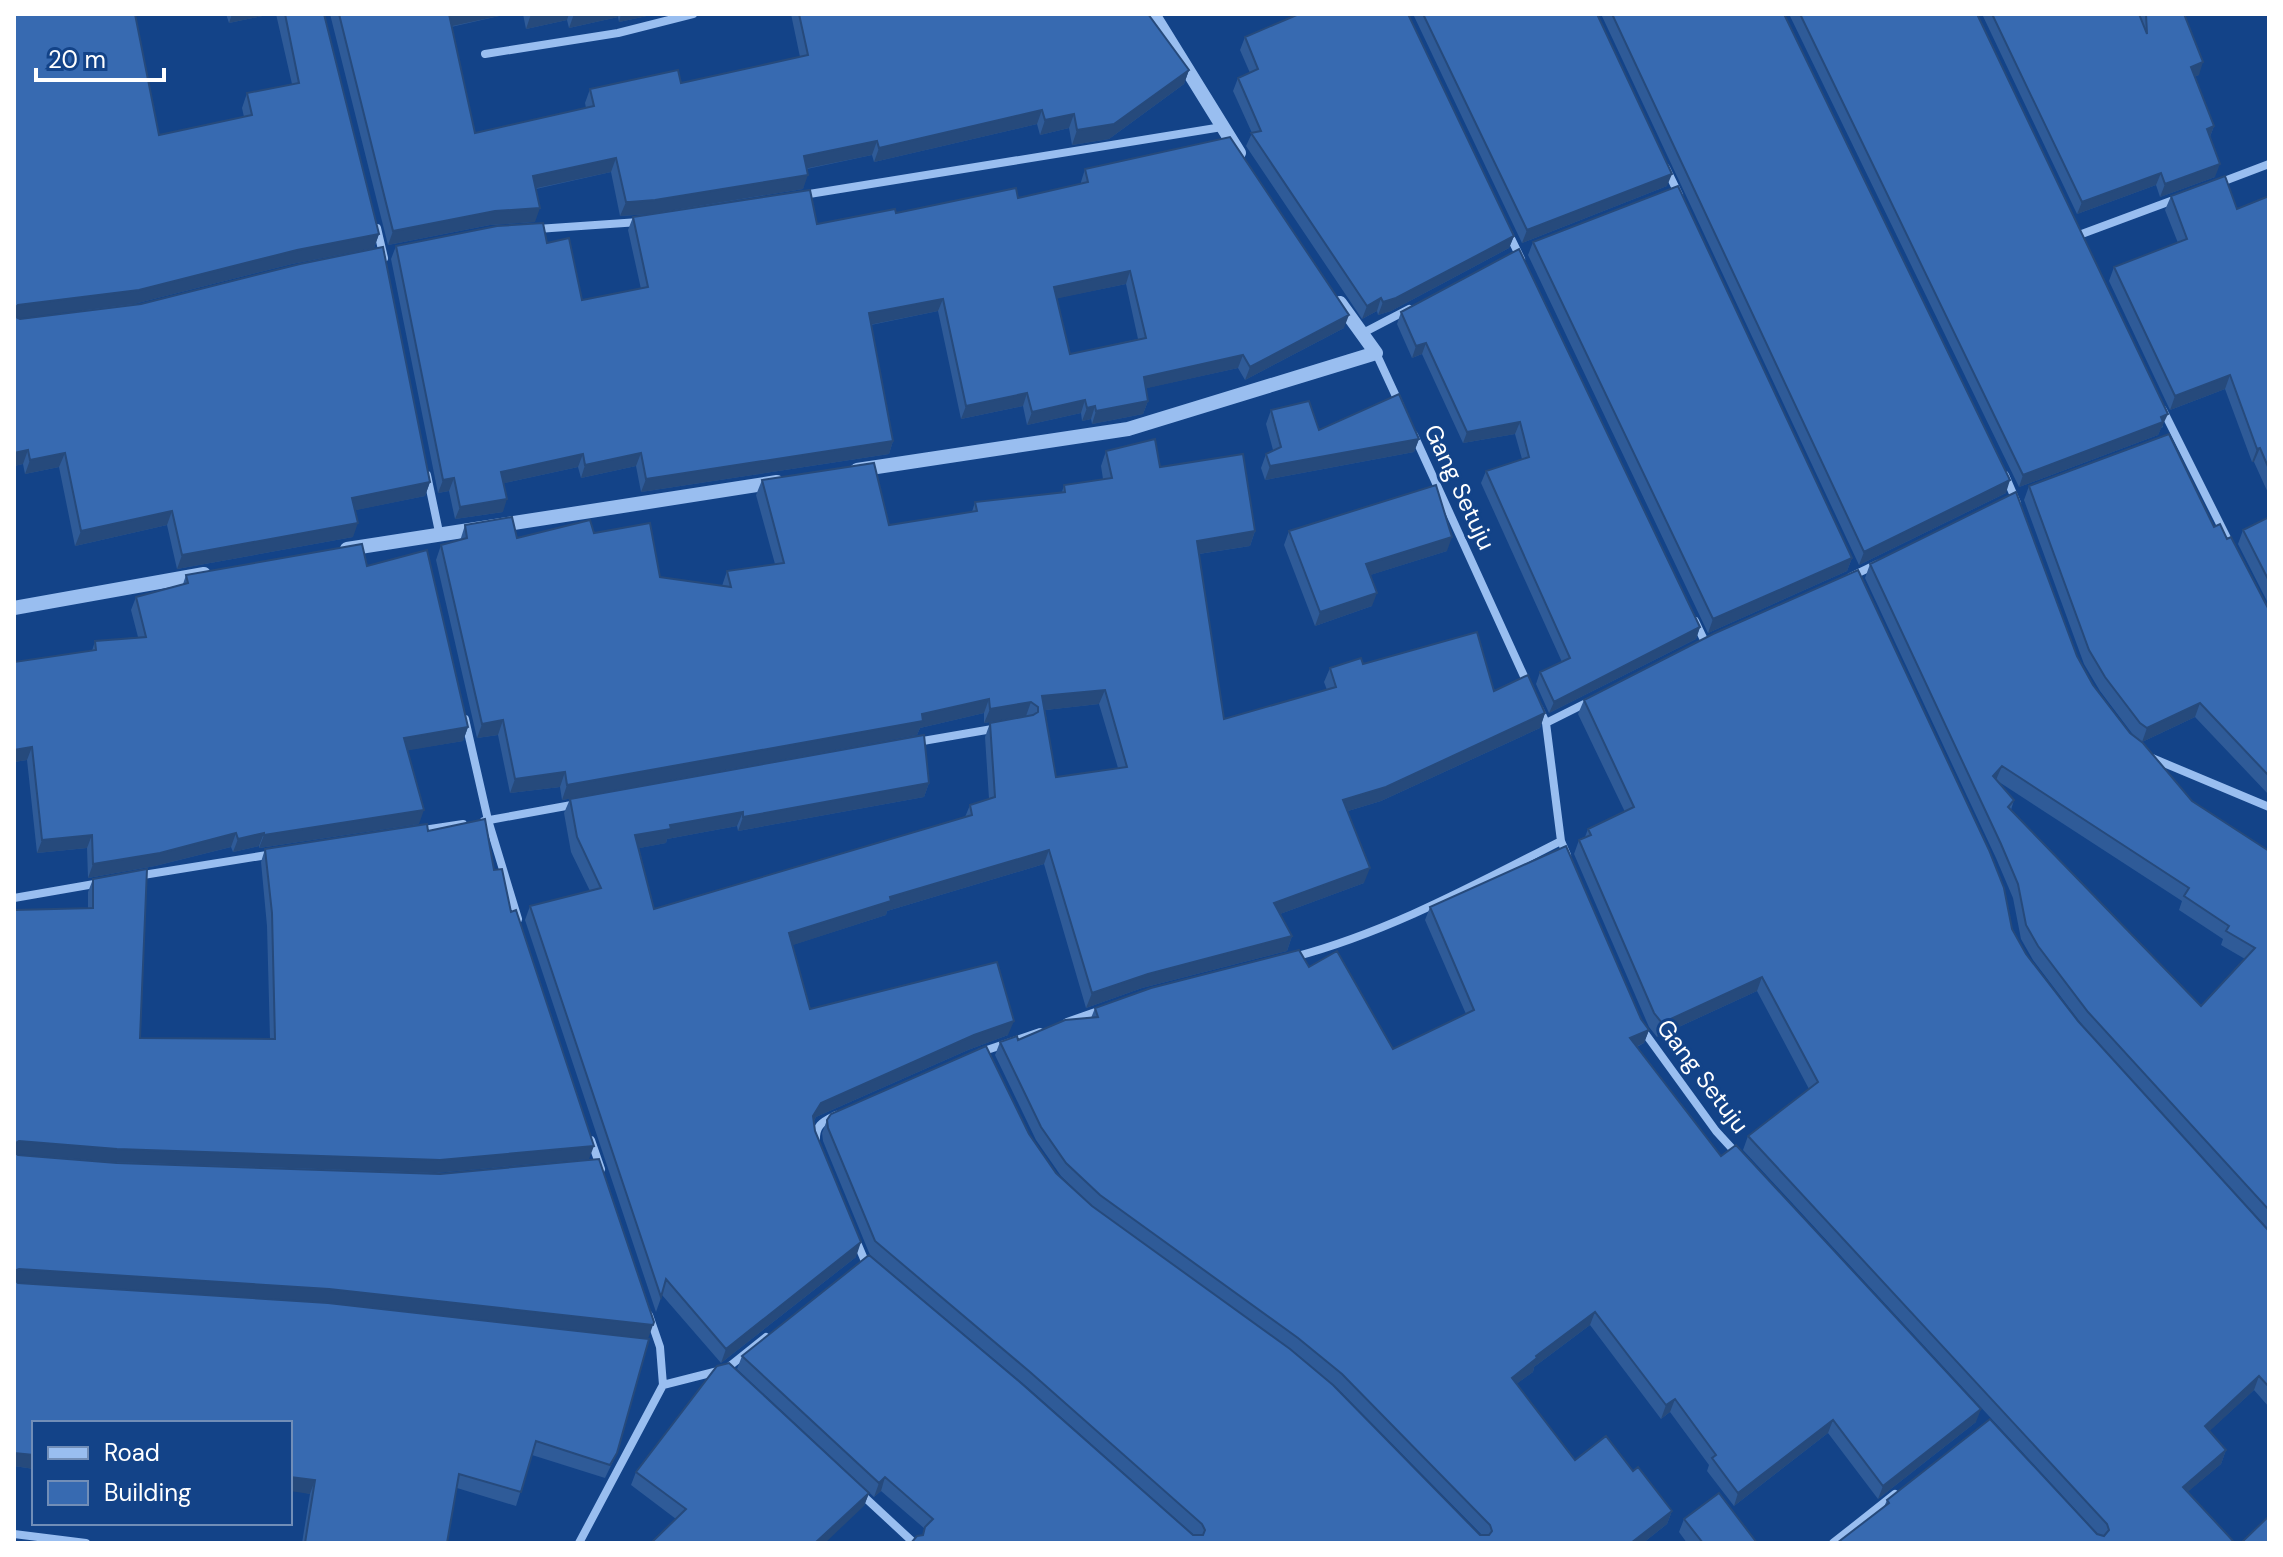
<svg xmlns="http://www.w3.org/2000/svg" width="2283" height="1557" viewBox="0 0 2283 1557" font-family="'DM Sans',sans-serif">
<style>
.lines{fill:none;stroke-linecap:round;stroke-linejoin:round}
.minor{stroke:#99bef0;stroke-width:8}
.tertiary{stroke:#99bef0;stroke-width:14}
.wall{fill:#2f5b98;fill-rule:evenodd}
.shaded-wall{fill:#264a7c}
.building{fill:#376ab1;stroke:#264a7c;stroke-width:2;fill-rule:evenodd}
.labels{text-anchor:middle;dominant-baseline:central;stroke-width:6;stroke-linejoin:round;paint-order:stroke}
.street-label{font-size:24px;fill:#fff;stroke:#134388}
</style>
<rect width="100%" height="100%" fill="#134388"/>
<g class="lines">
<path class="minor" d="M485 54 618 33 693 14
M1666 168 1679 195
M2219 183 2269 164
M803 195 1222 127
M377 228 384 258
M537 229 639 222
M1508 232 1521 259
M2079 235 2176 199
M1361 334 1409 309
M1376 353 1400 405
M2163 410 2232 548
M1414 435 1528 685
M427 475 439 532
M2005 475 2017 503
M1850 577 1877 564
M1695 621 1705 642
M1539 708 1546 723 1561 841 1567 855
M465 719 488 820 518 919
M1546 723 1592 700
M917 742 998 728
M2152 758 2269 807
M484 821 577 804
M417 831 463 824
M137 876 273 854
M14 898 100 883
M1294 957C1389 932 1474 885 1561 841
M1067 1022 1104 1009
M1642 1029 1716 1131 1738 1155
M981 1052 1040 1032
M591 1140 601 1169
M816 1142C815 1125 822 1122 836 1115
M856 1240 864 1259 872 1265
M726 1369 766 1337
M663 1385 722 1370
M859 1492 914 1543
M14 1534 86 1543
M579 1543 663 1385 660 1347 649 1315
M1833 1543 1895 1494"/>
<path class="tertiary" d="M1153 14 1239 153
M857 470 1128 429 1376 353 1340 303
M347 549 777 482
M14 608 204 574"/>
</g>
<path class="wall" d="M226 14H272L229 23Z
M276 14H324L379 234 374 248 292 264 134 304 430 482 425 496 355 510 353 537 177 569 167 525 75 546 59 467 25 474 23 464 14 466 159 135 244 117 242 108 247 93 292 84Z
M330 14H508L451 27 475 133 586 108 585 103 590 89 681 83 800 57 791 14H1148L1189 70 1184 84 1109 139 1072 145 1069 128 1040 135 1037 124 874 162 872 155 807 169 803 189 653 214 817 224 1018 198 1081 184V182L1085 169 1344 328 1245 380 1238 368 1146 388 1148 401 1143 414 1092 424 1091 419 1082 421 1081 413 1027 425 1023 406 961 419 938 311 871 325 893 441 889 454 641 492 636 466 581 478 578 467 504 483 503 512 455 519 449 491 438 493 391 259 396 246 547 243 582 300 641 289 628 230 633 217 650 214 620 216 611 172 536 189 535 222 490 225 388 245ZM1126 284 1138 339 1070 354 1057 298Z
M523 14H656L619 22 618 17 569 28 567 20 526 29Z
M1297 14H1408L1514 236 1509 248 1391 311 1378 315 1377 311 1362 319 1246 146 1252 133 1233 91 1238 78 1250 73 1240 50 1245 37 1296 16Z
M1413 14H1597L1667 186 1522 243Z
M1601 14H1784L2006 493 1859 565Z
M1789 14H1977L2163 427 2161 428 2158 435 2019 487Z
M1982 14H2139L2141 18 2140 14H2184L2199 75 2195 76 2214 126 2210 137 2215 177 2160 197 2156 185 2077 214Z
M2171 196 2237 209 2269 196V495L2254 462H2252L2225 389 2170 410 2109 281 2114 267 2178 243 2165 210Z
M1533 242 1852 558 1847 571 1708 633 1528 255Z
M1519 249 1700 627 1696 639 1549 713 1536 684 1540 672 1562 662 1481 483 1486 471 1522 459 1515 434 1463 443 1422 354 1412 358 1397 324 1401 312Z
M1271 410 1319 430 1419 439 1414 452 1265 480 1261 468 1266 454 1273 450 1266 424Z
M1106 451 1160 467 1255 531 1250 546 1199 554 1224 719 1327 690 1324 682 1330 668 1363 664 1494 691 1545 713 1540 728 1381 801 1348 811 1364 883 1280 914 1292 936 1287 951 1142 988 1086 1008 1044 864 887 911 886 915 792 945 810 1009 1008 1035 968 1050 816 1117 814 1121 815 1131 856 1257 721 1363 662 1295 656 1312 525 920 530 906 590 891 571 852 564 813 570 799 929 783 924 797 738 831 737 826 667 839 666 843 639 848 654 909 965 817 970 805 989 799 985 737 990 723 1026 716 984 723V713L920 728 917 735 562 800 560 787 510 793 498 735 477 738 436 560 441 545 460 541 465 525 517 538 594 533 660 577 722 586 727 571 775 564 756 495 762 480 889 525 972 512 975 502 1062 492 1064 485 1103 479 1101 466ZM1099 704 1118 768 1056 777 1045 710Z
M2029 486 2214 527 2227 539 2269 610V795L2195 717 2142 742 2192 801 2269 851V1230L2083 1026 2033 960 2021 939 2013 898 1996 858 1865 578 1870 564 2077 656 2093 685 2130 733 2134 736 2100 691 2084 664 2024 500ZM1999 782 2182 901 2179 910 2223 939 2221 945 2245 959 2201 1006 2011 810 2014 800Z
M2269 517V605L2238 544 2243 530Z
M1289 531 1447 551 1370 575 1372 606 1315 626 1284 545Z
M367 566 468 727 463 741 407 750 419 824 259 848V846L233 852 231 847 155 866 88 878 87 848 37 853 27 760 14 762 92 651 95 641 138 637 131 610 136 597 183 584 186 575Z
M1584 700 2012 929 2026 954 2078 1021 2269 1231V1407L2254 1390 2209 1431 2226 1450 2221 1464 2187 1492 2235 1543H1837L1884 1507 1887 1500 2098 1534 1743 1150 1748 1136 1809 1089 1757 991 1657 1037 1649 1027 1574 854 1579 840 1585 837 1588 829 1625 812 1578 714Z
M428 831 494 870 511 912 589 1159 435 1173 648 1339 617 1453 605 1478 532 1455 516 1506 457 1488 447 1543H302L310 1494 34 1423V1469L14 1466 88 908V892L93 879 140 1038 270 1039 267 926 261 862 265 849Z
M1430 907 1641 1019 1649 1030 1644 1043 1637 1047 1721 1156 1976 1422 1878 1499 1828 1433 1734 1506 1707 1471 1709 1465 1670 1412 1661 1419 1590 1325 1534 1367 1533 1372 1516 1384 1575 1460 1633 1471 1672 1511 1667 1524 1643 1543H911L923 1535 925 1529 881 1491 874 1497 737 1369 742 1356 1194 1535 1026 1386 870 1255 823 1141 822 1133 827 1120 1029 1134 1056 1173 1092 1206 1480 1535H1482L1337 1388 1293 1351 1095 1209 1061 1176 1036 1140 995 1055 1000 1042 1018 1040 1091 1018 1095 1008 1309 967 1393 1049 1466 1014 1425 920Z
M636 1472 869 1493 864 1506 676 1519 631 1485Z
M1684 1519 1757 1543H1687L1679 1532Z"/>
<path class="shaded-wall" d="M232 14H272L229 23Z
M449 14H508L443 28Z
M531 14H569L567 20 526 29Z
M574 14H619L618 17 569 28Z
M621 14H656L619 22Z
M2203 62 2199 75 2186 79 2191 67Z
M1189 70 1184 84 1109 139 1072 145 1077 130Z
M1042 110 1037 124 874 162 879 148Z
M1074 114 1069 128 1040 135 1045 120Z
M2214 126 2209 139 2207 129Z
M877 141 872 155 799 170 804 156Z
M616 158 611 172 528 190 533 176Z
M2220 164 2215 177 2160 197 2165 184Z
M2161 173 2156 185 2077 214 2082 202Z
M1672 174 1667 186 1522 243 1527 230Z
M808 175 803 189 650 214 620 216 626 202Z
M540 208 535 222 490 225 388 245 393 231 495 211Z
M379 234 374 248 292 264 134 304 14 319V309L18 305Z
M1514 236 1509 248 1391 311 1378 315 1383 302Z
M1130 271 1126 284 1050 300 1054 287Z
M1381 298 1377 311 1362 319 1367 306Z
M943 299 938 311 864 326 869 313Z
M1349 315 1344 328 1245 380 1250 367Z
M1426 343 1422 354 1412 358 1416 346Z
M1243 355 1238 368 1139 390 1144 377Z
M2230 375 2225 389 2170 410 2175 396Z
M1027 393 1023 406 961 419 966 406Z
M1085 400 1081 413 1027 425 1032 412Z
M1148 401 1143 414 1092 424 1096 411Z
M1095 406 1091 419 1082 421 1087 408Z
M2168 414 2158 435 2019 487 2023 475Z
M1520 422 1515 434 1463 443 1467 432Z
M1419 439 1414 452 1265 480 1270 466Z
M893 441 889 454 641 492 646 479Z
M2260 448 2254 462H2252L2257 449Z
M28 450 23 464 14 466V453Z
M65 453 59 467 25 474 30 460Z
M641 453 636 466 581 478 585 465Z
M583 454 578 467 496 485 501 472Z
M454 478 449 491 438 493 443 480Z
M2010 480 2006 493 1859 565 1864 552Z
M430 482 425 496 347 512 352 498Z
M507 499 503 512 455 519 460 507Z
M172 511 167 525 75 546 81 531Z
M358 523 353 537 177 569 182 555Z
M1255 531 1250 546 1192 555 1197 541Z
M1452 537 1447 551 1361 578 1366 564Z
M1852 558 1847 571 1708 633 1713 619Z
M1377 593 1372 606 1315 626 1320 612Z
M1700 627 1696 639 1549 713 1554 702Z
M1105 690 1099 704 1037 711 1042 696Z
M989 699 984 713 920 728 917 735 562 800 567 785 922 714Z
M1031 702 1026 716 984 723 990 709Z
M2200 703 2195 717 2142 742 2147 728Z
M1545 713 1540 728 1381 801 1338 814 1343 800Z
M503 720 498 735 477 738 482 724Z
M468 727 463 741 399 752 404 738Z
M32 747 27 760 14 762V750Z
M2002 766 1996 780 1993 776Z
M565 772 560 787 510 793 515 779Z
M929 783 924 797 738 831 743 817Z
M424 810 419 824 259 848 264 835Z
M743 812 737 826 667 839 666 843 630 850 635 835 670 825Z
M236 833 231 847 155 866 88 878 93 864Z
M264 833 259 846 233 852 238 839Z
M92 835 87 848 37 853 42 840Z
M1049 850 1044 864 887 911 886 915 784 948 789 933 890 897Z
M1370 868 1364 883 1269 918 1274 903Z
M1292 936 1287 951 1142 988 1086 1008 1092 993 1148 974Z
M1762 977 1757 991 1657 1037 1662 1023Z
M1014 1021 1008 1035 968 1050 816 1117 808 1131 813 1116 821 1103 974 1035Z
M1649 1030 1644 1043 1625 1052 1630 1038Z
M19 1141 594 1146 589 1159 435 1173 112 1162 14 1154V1144Z
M861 1242 856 1257 721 1363 726 1349Z
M19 1269 329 1289 653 1325 648 1339 14 1282V1271Z
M1595 1312 1590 1325 1534 1367 1533 1372 1507 1391 1512 1378 1536 1356Z
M2259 1376 2254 1390 2200 1440 2205 1426Z
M1675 1399 1670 1412 1661 1419 1666 1405Z
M1981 1409 1976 1422 1878 1499 1883 1486Z
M1833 1420 1828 1433 1734 1506 1738 1493Z
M2226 1450 2221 1464 2177 1501 2183 1487Z
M14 1453 34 1455V1469L14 1466Z
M290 1477 315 1480 310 1494 290 1491Z
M885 1477 881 1491 874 1497 879 1483Z
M869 1493 864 1506 825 1543H815Z
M1672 1511 1667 1524 1643 1543H1631Z"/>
<path class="building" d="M14 14H135L159 135 252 115 247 93 299 83 285 14H324L379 234 297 250 139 290 18 305 14 309Z
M339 14H449L475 133 594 106 590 89 678 70 681 83 808 55 799 14H1148L1189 70 1114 124 1077 130 1074 114 1045 120 1042 110 879 148 877 141 804 156 808 175 655 200 630 202H626L616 158 533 176 540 208 495 211 393 231Z
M1299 14H1408L1514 236 1396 298 1383 302 1381 298 1367 306 1251 133 1261 131 1238 78 1258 69 1245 37Z
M1423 14H1597L1672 174 1527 230Z
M1612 14H1784L2010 480 1864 552Z
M1800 14H1977L2168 414 2161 417 2163 422 2023 475Z
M1992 14H2139L2147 34 2146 14H2184L2203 62 2191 67 2214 126 2207 129 2220 164 2165 184 2161 173 2082 202Z
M1230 137 1349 315 1250 367 1243 355 1144 377 1148 401 1096 411 1095 406 1087 408 1085 400 1032 412 1027 393 966 406 943 299 869 313 893 441 646 479 641 453 585 465 583 454 501 472 507 499 460 507 454 478 443 480 396 246 497 226 543 223 547 243 569 238 582 300 648 287 633 217 810 190 817 224 895 209 896 213 1016 188 1018 198 1088 182 1085 169ZM1130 271 1146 338 1070 354 1054 287Z
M2225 176 2237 209 2269 196V469L2260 448 2257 449 2230 375 2175 396 2114 267 2187 239 2171 196Z
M1678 186 1852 558 1713 619 1533 242Z
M383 247 430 482 352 498 358 523 182 555 172 511 81 531 65 453 30 460 28 450 14 453V316L20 319 141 304 300 264Z
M1519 249 1700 627 1554 702 1540 672 1570 658 1486 471 1529 457 1520 422 1467 432 1426 343 1416 346 1401 312Z
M1399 394 1419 439 1270 466 1266 454 1281 447 1271 410 1309 401 1319 430Z
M2169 434 2214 527 2220 524 2227 539 2231 537 2269 610V776L2200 703 2147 728 2140 723 2105 677 2089 650 2029 486Z
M1155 439 1160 467 1243 454 1255 531 1197 541 1224 719 1336 687 1330 668 1361 658 1363 664 1477 632 1494 691 1528 675 1545 713 1386 787 1343 800 1370 868 1274 903 1292 936 1148 974 1092 993 1049 850 890 897 891 901 789 933 810 1009 997 962 1014 1021 974 1035 821 1103 813 1116 815 1131 861 1242 726 1349 666 1279 661 1297 530 906 601 888 577 837 570 799 924 735 929 783 743 817V812L670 825 671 829 635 835 654 909 972 815 970 805 995 797 990 723 1033 715 1038 712V707L1031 702 990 709 989 699 922 714 923 721 567 785 565 772 515 779 503 720 482 724 441 545 467 538 465 525 512 517 517 538 590 520 594 533 650 523 660 577 731 587 727 571 784 563 762 480 874 463 889 525 977 511 975 502 1065 492 1064 485 1112 478 1106 451ZM1105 690 1127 767 1056 777 1042 696Z
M1436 485 1452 537 1366 564 1377 593 1320 612 1289 531Z
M2016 492 2077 656 2093 685 2130 733 2143 743 2192 801 2269 851V1210L2088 1012 2038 946 2026 925 2018 884 2001 844 1870 564ZM2002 766 2189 888 2184 896 2229 926 2226 931 2255 948 2201 1006 2008 807 2014 800 1993 776Z
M2269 517V581L2243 530Z
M362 544 367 566 427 550 468 727 404 738 424 810 264 835V833L238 839 236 833 160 853 93 864 92 835 42 840 32 747 14 750V662L96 650 95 641 146 637 136 597 188 583 186 575Z
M1858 570 1989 850 2004 888 2012 929 2026 954 2078 1021 2269 1231V1387L2259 1376 2205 1426 2226 1450 2183 1487 2235 1543H1837L1889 1503 1887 1500 1990 1419 2097 1534 2104 1536 2109 1530 2107 1524 1748 1136 1818 1082 1762 977 1662 1023 1654 1013 1579 840 1591 835 1588 829 1634 807 1584 700 1713 634Z
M485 819 494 870 502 869 511 912 516 910 594 1146 440 1160 117 1149 19 1141 14 1144V910L93 908V879L147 869 140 1038 275 1039 272 913 265 849 427 824 428 831Z
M1566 846 1641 1019 1649 1030 1630 1038 1721 1156 1736 1145 1981 1409 1883 1486 1833 1420 1738 1493 1712 1458 1716 1455 1675 1399 1666 1405 1595 1312 1536 1356 1537 1358 1512 1378 1575 1460 1606 1436 1633 1471 1638 1467 1672 1511 1631 1543H911L917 1536 923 1535 925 1527 933 1519 885 1477 879 1483 742 1356 869 1255 1021 1383 1193 1535H1203L1205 1530 1202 1524 1030 1372 875 1241 828 1128 827 1120 831 1114 986 1046 1029 1134 1056 1173 1092 1206 1290 1349 1333 1385 1480 1535H1489L1492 1531 1490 1525 1342 1374 1298 1338 1100 1195 1066 1163 1041 1127 1000 1042 1017 1036 1018 1040 1065 1020 1098 1017 1095 1008 1151 988 1299 950 1309 967 1337 951 1393 1049 1474 1010 1430 907Z
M14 1152 18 1155 117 1163 440 1174 599 1159 654 1322 653 1325 329 1289 19 1269 14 1271Z
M14 1279 18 1283 328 1303 649 1339 617 1453 610 1465 536 1441 521 1492 459 1474 447 1543H305L315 1480 290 1477V1423H34V1455L14 1453Z
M729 1363 869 1493 815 1543H651L686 1509 636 1472 717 1366Z
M1719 1493 1757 1543H1703L1684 1519Z
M2269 1516V1543H2241Z"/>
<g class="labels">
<g class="street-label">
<text transform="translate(1460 487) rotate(65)">Gang Setuju</text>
<text transform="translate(1703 1076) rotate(53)">Gang Setuju</text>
</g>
</g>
<rect width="2283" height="1557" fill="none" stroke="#ffffff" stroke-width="32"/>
<rect x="32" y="1421" width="260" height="104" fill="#134388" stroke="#718eb8" stroke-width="2"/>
<rect x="48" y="1447" width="40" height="12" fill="#99bef0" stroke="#718eb8" stroke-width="2"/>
<text x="104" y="1461" font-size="24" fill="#ffffff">Road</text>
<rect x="48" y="1481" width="40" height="24" fill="#376ab1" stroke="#718eb8" stroke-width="2"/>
<text x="104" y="1501" font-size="24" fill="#ffffff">Building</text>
<path d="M36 68v12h128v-12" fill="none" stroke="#ffffff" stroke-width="4"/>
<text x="48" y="68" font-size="24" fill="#ffffff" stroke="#134388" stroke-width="6" paint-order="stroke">20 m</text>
</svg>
